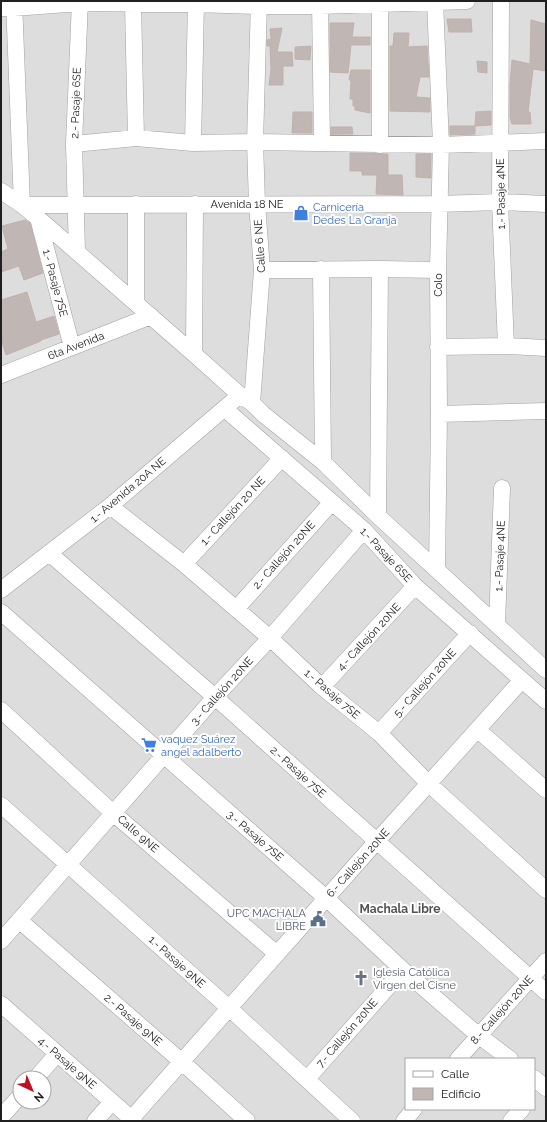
<svg xmlns="http://www.w3.org/2000/svg" width="547" height="1122" viewBox="0 0 547 1122" font-family="Raleway,sans-serif">
<style>
.residential{fill:#dedddd;fill-rule:evenodd}
.building{fill:#c0b7b4;stroke:#c0b1aa}
.lines{fill:none;stroke-linecap:round;stroke-linejoin:round}
.minor-casing{stroke:#a1a1a1;stroke-width:17}
.minor{stroke:#fff;stroke-width:16}
.labels{text-anchor:middle;dominant-baseline:central;stroke-width:4;stroke-linejoin:round;paint-order:stroke}
.street-label{font-size:11px;fill:#202020;stroke:#fff}
.shop-label{font-size:11px;fill:#366cbe;stroke:#fff;text-anchor:start}
.service-label{font-size:11px;fill:#4e5e75;stroke:#fff;text-anchor:end}
.worship-label{font-size:11px;fill:#5b616d;stroke:#fff;text-anchor:start}
.neighbourhood-label{font-size:12px;font-weight:bold;fill:#535353;stroke:#fff}
</style>
<rect width="100%" height="100%" fill="#f0ece7"/>
<path class="residential" d="M1 1H546V1121H1ZM406 1059H534V1109H406ZM20 1078H44V1102H20Z"/>
<path class="building" d="M447 19H471L472 32H449Z
M531 20 546 24V71L533 69 528 112H530L531 124H512L510 118V85L512 60 530 64Z
M330 23H354L352 37H370V45H351L348 73 330 72Z
M282 28 277 52H292L293 66H283V85H269L271 69 270 46H267V40L271 39 270 29Z
M394 33H409L408 47 427 46 429 77H420L416 97 430 98V112L390 111V46H393Z
M311 46 310 60 295 59V47Z
M477 61 487 62V73L478 72Z
M351 70H370V113L355 110V106H353V99H350L351 80H349Z
M491 111V125L475 126 476 112Z
M293 112H312V133H292Z
M450 126H475V134L450 135Z
M331 127H352L353 134H331Z
M350 153 388 154V175H402L403 195 376 194 377 175H362V171H350Z
M416 154H431V178L416 177Z
M25 220 30 223 43 273 24 280 19 266 1 272V252L8 249 2 226Z
M27 292 36 322 54 316 59 334 41 340V341L6 355 1 339V300Z"/>
<g class="lines">
<defs>
<path id="minor" d="M14 1 22 205
M259 1 255 142 257 204 262 270 252 403 263 414 323 462 378 516 546 670
M320 1 322 143
M435 1 441 145 438 270 439 414 437 570
M501 1 500 202 506 346 546 348
M133 4 136 138
M1 8H14L80 3 196 4 258 6H320L467 1
M193 143 196 1
M74 144 136 138 193 143 255 142 441 145 546 141
M380 145V1
M1 191 22 205 38 218 194 354 240 395
M22 205 438 204 500 202 546 204
M38 218 72 347
M77 252 74 144 80 1
M321 269 323 462
M262 270 380 269 438 270
M136 303V204
M438 347 506 346
M194 354 195 204
M1 375 151 316
M225 409 364 530 415 586 546 701
M439 414 546 411
M110 506 184 564 270 638 322 687 379 733 429 784 546 890
M378 516 380 269
M49 553 215 697 546 992
M184 564 282 458
M1 590 110 506 240 395 252 403
M236 609 332 502
M1 612 326 898 403 970 478 1035 510 1059
M497 624 502 488
M322 687 415 586
M1 710 113 813 277 954
M478 730 546 790
M379 733 470 633
M1 805 229 1008 352 1121
M19 920 182 1062 247 1121
M1 941 215 697 270 638 364 530
M1 1004 134 1121
M458 1059 546 961
M36 1078 57 1054
M534 1078 546 1088
M307 1079 403 970
M1 1117 20 1096
M131 1119 376 842 522 680
M95 1121 112 1102
M404 1121 414 1109
M511 1121 522 1109"/>
</defs>
<use href="#minor" class="minor-casing"/>
<use href="#minor" class="minor"/>
</g>
<defs>
<symbol id="shop-bare" viewBox="-9 -9 18 18"><path d="M-5-2.5h2.3a2.7 3.5 0 0 1 5.4 0H5L5.5 6h-11ZM-1.5-2.5h3a1.5 2.3 0 0 0-3 0Z" fill="#3f7fe0" stroke="#fff" stroke-width="2.5" paint-order="stroke"/></symbol>
<symbol id="supermarket-bare" viewBox="-9 -9 18 18"><path d="M-6-5.5h2.5l.6 2H6L4.5 2H-2.5L-4.4-4H-6ZM-1.5 3.2a1.3 1.3 0 1 0 .1 0ZM3 3.2a1.3 1.3 0 1 0 .1 0Z" fill="#3f7fe0" stroke="#fff" stroke-width="2.5" paint-order="stroke"/></symbol>
<symbol id="civic-bare" viewBox="-9 -9 18 18"><path d="M-.6-6.5H3V-4.5H.6V-3L4-1V1h2V6H-6V1h2V-1L-.6-3ZM-1.2 2.5V6h2.4V2.5Z" fill="#5c6f8a" stroke="#fff" stroke-width="2.5" paint-order="stroke"/></symbol>
<symbol id="church-bare" viewBox="-9 -9 18 18"><path d="M-1.2-6h2.4v3.5h3.3v2.4h-3.3V6h-2.4V-.1h-3.3v-2.4h3.3Z" fill="#6b7280" stroke="#fff" stroke-width="2.5" paint-order="stroke"/></symbol>
</defs>
<g fill-rule="evenodd">
<use href="#shop-bare" x="290" y="202" width="22" height="22"/>
<use href="#supermarket-bare" x="138" y="734" width="22" height="22"/>
<use href="#civic-bare" x="307" y="908" width="22" height="22"/>
<use href="#church-bare" x="350" y="967" width="22" height="22"/>
</g>
<g class="labels">
<g class="street-label">
<text transform="translate(76 103) rotate(-88)">2.- Pasaje 6SE</text>
<text transform="translate(501 194) rotate(-91)">1.- Pasaje 4NE</text>
<text x="247" y="204">Avenida 18 NE</text>
<text transform="translate(260 246) rotate(-94)">Calle 6 NE</text>
<text transform="translate(55 283) rotate(75)">1.- Pasaje 7SE</text>
<text transform="translate(438 285) rotate(-90)">Colo</text>
<text transform="translate(76 346) rotate(-21)">6ta Avenida</text>
<text transform="translate(128 490) rotate(-40)">1.- Avenida 20A NE</text>
<text transform="translate(233 511) rotate(-47)">1.- Callejón 20 NE</text>
<text transform="translate(284 555) rotate(-48)">2.- Callejón 20NE</text>
<text transform="translate(386 555) rotate(47)">1.- Pasaje 6SE</text>
<text transform="translate(500 556) rotate(-88)">1.- Pasaje 4NE</text>
<text transform="translate(369 637) rotate(-47)">4.- Callejón 20NE</text>
<text transform="translate(425 683) rotate(-48)">5.- Callejón 20NE</text>
<text transform="translate(222 691) rotate(-48)">3.- Callejón 20NE</text>
<text transform="translate(332 694) rotate(41)">1.- Pasaje 7SE</text>
<text transform="translate(298 772) rotate(42)">2.- Pasaje 7SE</text>
<text transform="translate(138 834) rotate(41)">Calle 9NE</text>
<text transform="translate(255 836) rotate(41)">3.- Pasaje 7SE</text>
<text transform="translate(358 863) rotate(-48)">6.- Callejón 20NE</text>
<text transform="translate(177 962) rotate(42)">1.- Pasaje 9NE</text>
<text transform="translate(502 1010) rotate(-48)">8.- Callejón 20NE</text>
<text transform="translate(133 1020) rotate(41)">2.- Pasaje 9NE</text>
<text transform="translate(347 1033) rotate(-49)">7.- Callejón 20NE</text>
<text transform="translate(67 1063) rotate(41)">4.- Pasaje 9NE</text>
</g>
<g class="shop-label">
<text x="313" y="207">Carnicería<tspan x="313" dy="13">Dedes La Granja</tspan></text>
<text x="161" y="739">vaquez Suárez<tspan x="161" dy="13">angel adalberto</tspan></text>
</g>
<g class="service-label">
<text x="306" y="913">UPC MACHALA<tspan x="306" dy="13">LIBRE</tspan></text>
</g>
<g class="worship-label">
<text x="373" y="972">Iglesia Católica<tspan x="373" dy="13">Virgen del Cisne</tspan></text>
</g>
<g class="neighbourhood-label">
<text x="400" y="909">Machala Libre</text>
</g>
</g>
<rect width="547" height="1122" fill="none" stroke="#202020" stroke-width="4"/>
<rect x="405" y="1058" width="130" height="52" fill="#ffffff" stroke="#a6a6a6"/>
<rect x="413" y="1071" width="20" height="6" fill="#ffffff" stroke="#a6a6a6"/>
<text x="441" y="1078" font-size="12" fill="#202020">Calle</text>
<rect x="413" y="1088" width="20" height="12" fill="#c0b7b4" stroke="#a6a6a6"/>
<text x="441" y="1098" font-size="12" fill="#202020">Edificio</text>
<g transform="translate(32 1090) rotate(136)"><circle r="19" fill="#ffffff" stroke="#a6a6a6"/>
<path d="M0-3L7 15L0 10L-7 15Z" fill="#c01024"/>
<text y="-6" font-size="11" font-weight="bold" text-anchor="middle" fill="#202020">N</text>
</g>
</svg>
